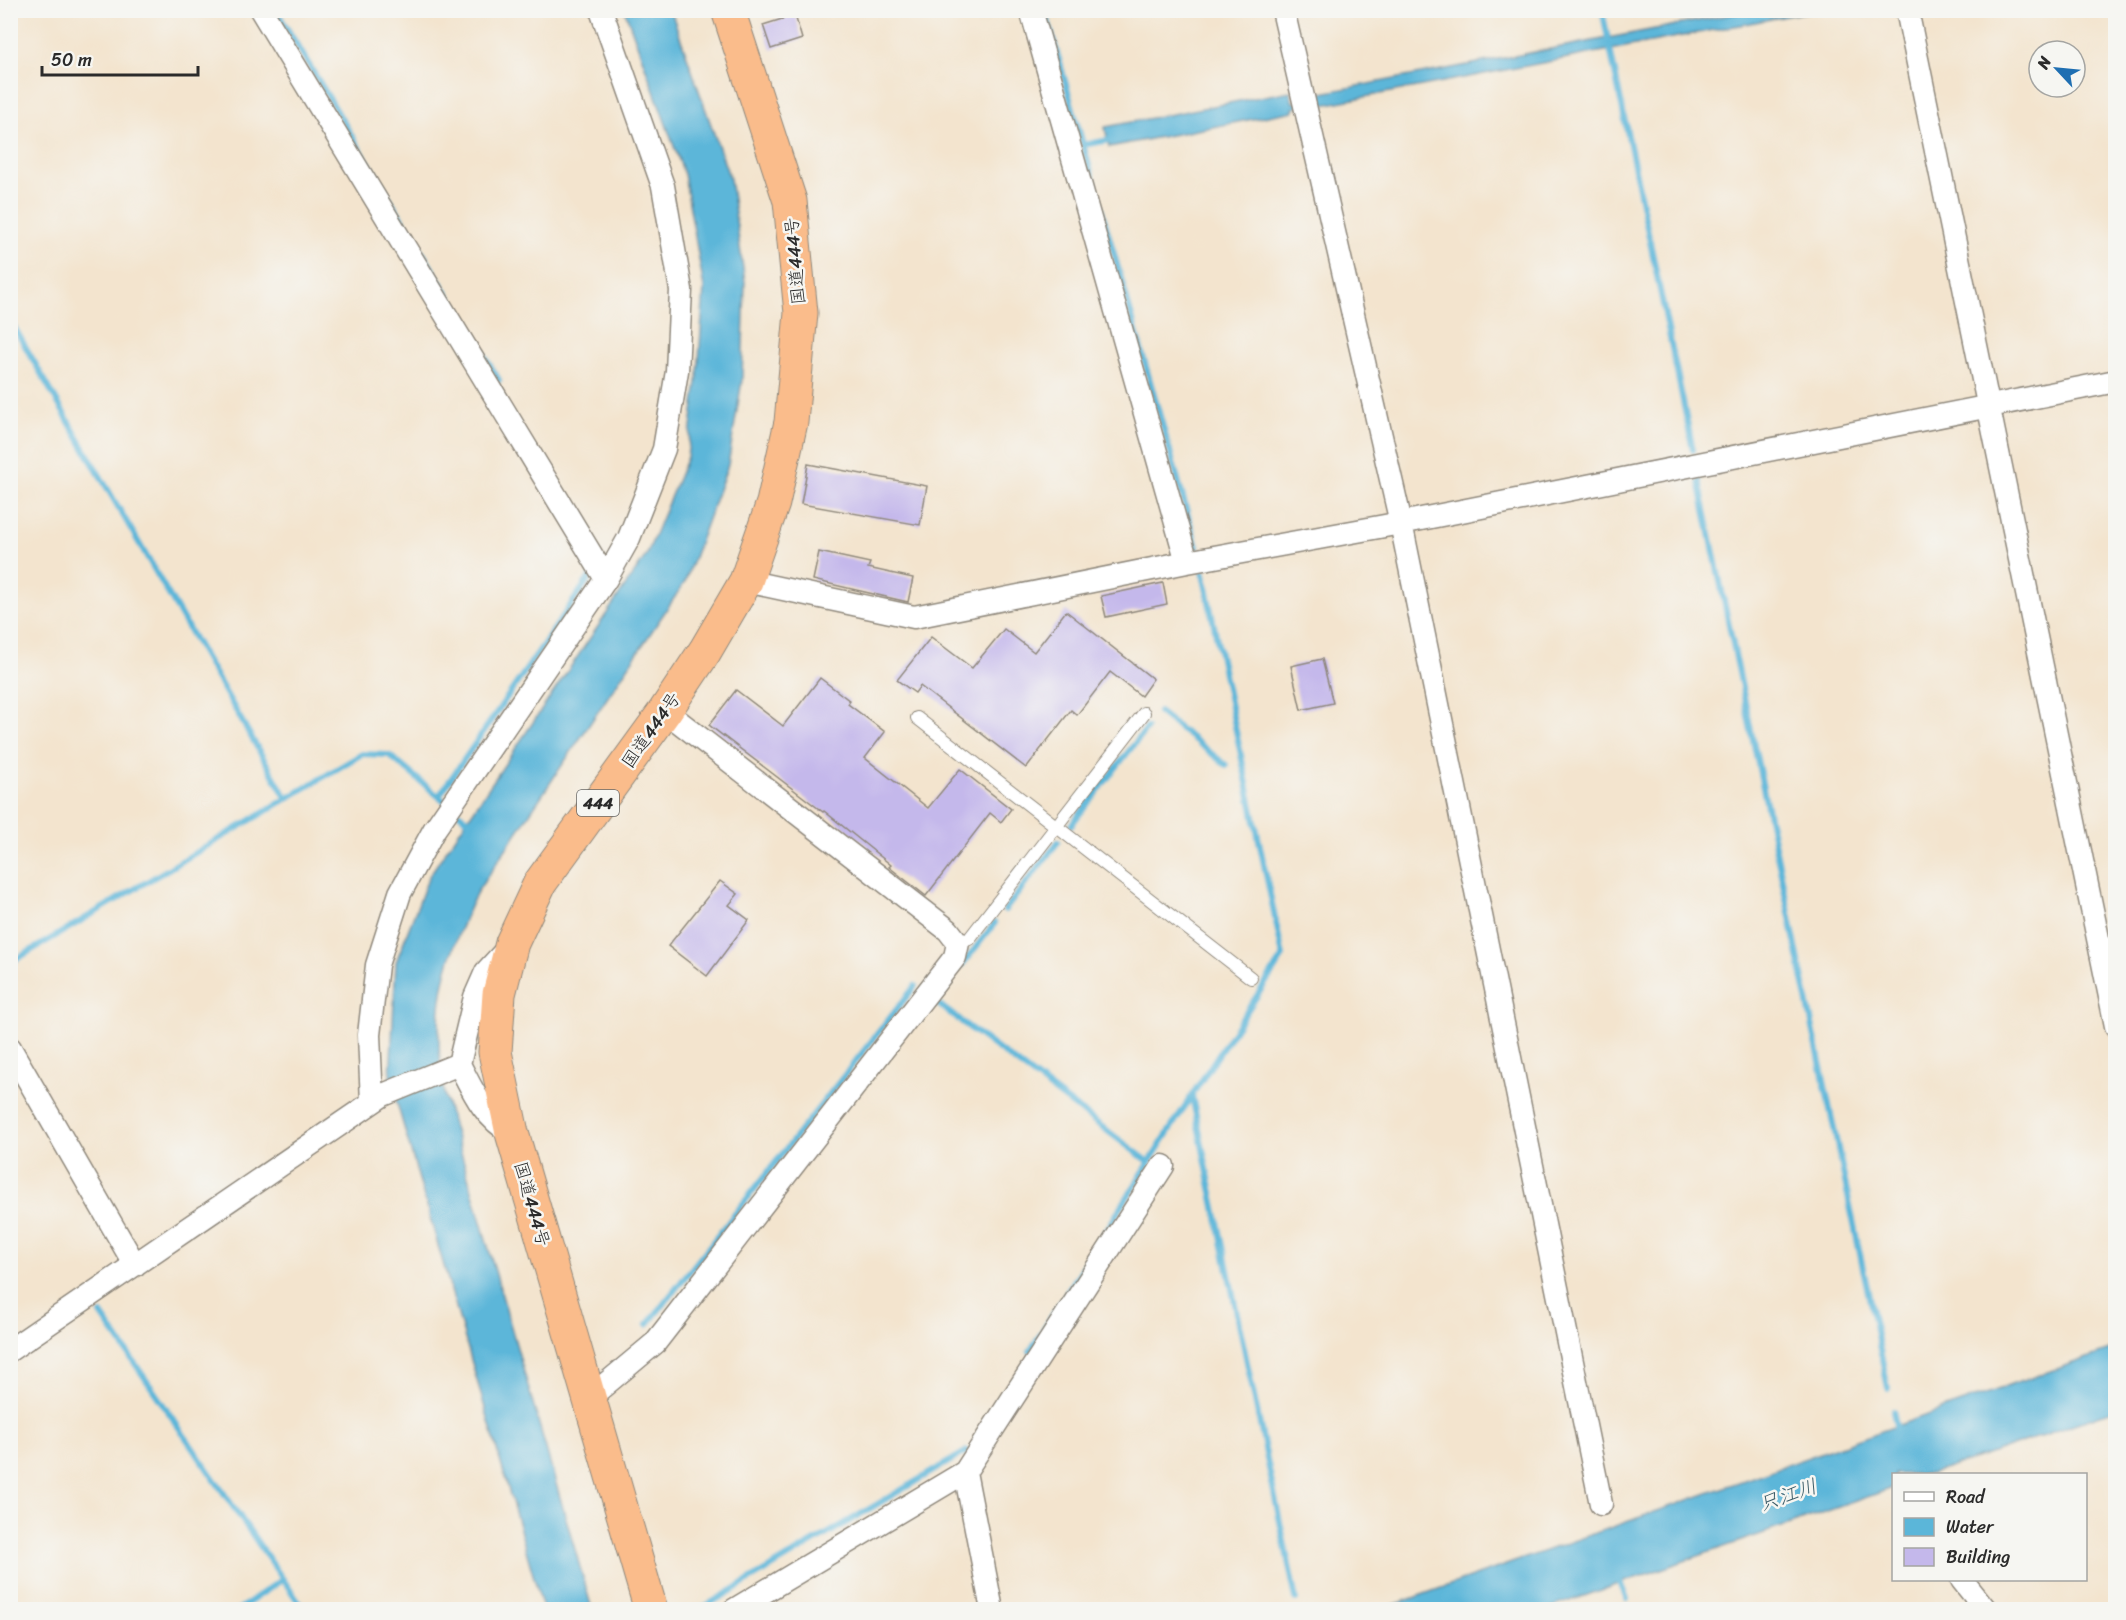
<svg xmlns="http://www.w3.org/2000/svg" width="2126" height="1620" viewBox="0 0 2126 1620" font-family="Sriracha,'Klee One',sans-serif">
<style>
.water{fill:#5bb6d9;stroke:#437082;stroke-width:1.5}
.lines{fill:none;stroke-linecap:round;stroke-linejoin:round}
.stream{stroke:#5bb6d9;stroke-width:6}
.building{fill:#c4b8eb}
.service-casing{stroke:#8f887c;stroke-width:14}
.minor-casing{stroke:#8f887c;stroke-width:25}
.trunk-casing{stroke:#8f887c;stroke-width:35}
.service{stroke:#fff;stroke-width:12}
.minor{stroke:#fff;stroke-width:22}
.trunk{stroke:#fabc8b;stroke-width:33}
.labels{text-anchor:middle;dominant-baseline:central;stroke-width:5;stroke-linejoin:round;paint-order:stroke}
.shield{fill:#f6f6f2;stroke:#686867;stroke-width:1.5}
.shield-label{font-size:16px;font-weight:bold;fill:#2b2b2b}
.street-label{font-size:18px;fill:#2b2b2b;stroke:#f6f6f2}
.water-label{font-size:20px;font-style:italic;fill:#3c5c68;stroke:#f6f6f2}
</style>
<rect width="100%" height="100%" fill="#f6f6f2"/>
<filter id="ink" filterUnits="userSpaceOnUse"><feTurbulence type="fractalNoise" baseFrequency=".0167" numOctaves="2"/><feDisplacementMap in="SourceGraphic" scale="12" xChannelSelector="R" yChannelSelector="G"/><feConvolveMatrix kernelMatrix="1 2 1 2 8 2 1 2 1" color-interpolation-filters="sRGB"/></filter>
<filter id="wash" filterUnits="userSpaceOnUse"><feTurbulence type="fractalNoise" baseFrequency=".008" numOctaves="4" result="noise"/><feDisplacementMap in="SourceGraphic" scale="24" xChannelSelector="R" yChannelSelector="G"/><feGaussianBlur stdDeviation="1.35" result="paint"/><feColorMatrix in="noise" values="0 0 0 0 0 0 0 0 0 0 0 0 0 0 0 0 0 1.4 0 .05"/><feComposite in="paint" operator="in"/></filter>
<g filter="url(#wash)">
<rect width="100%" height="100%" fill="#f3e4ce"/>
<path class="water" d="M625 11H671L730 179 745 282 742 380 728 465 685 582 477 892C442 964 431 1013 444 1093L592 1609H543L390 1079 396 962 429 876 647 554 687 457 698 374 704 288 684 174Z
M1749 11H1813L1318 106 1317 103 1293 108 1294 111 1109 147 1105 127 1290 91 1293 103 1316 98V94Z
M2115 1348V1410L1932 1474H1894L1893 1488 1547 1609H1382Z"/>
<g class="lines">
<path class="stream" d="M276 10 499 380
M1045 10 1197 547
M1602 10 1693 450
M1083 145 1115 139
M10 320 287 799
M1699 481 1888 1388
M1159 712 1226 765
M439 796 590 577
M1071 825 1147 728
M1005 910 1058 842
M10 963 362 754 389 755 473 825
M962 965 995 923
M937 997 934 1001 1149 1162
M1192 1096 1296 1599
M101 1314 304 1610
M647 1325 915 986
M1030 1351 1192 1095 1283 956 1203 573
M1893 1411 1898 1434
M1618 1578 1627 1599
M238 1610 283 1579
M699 1610 967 1451"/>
</g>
<g id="blocks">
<path class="building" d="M795 15 802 39 771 49 763 25Z
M808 464 927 486 920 525 801 504Z
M819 552 870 563 868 568 913 578 908 602 813 580Z
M1163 583 1167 604 1106 617 1101 596Z
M1066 611 1153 679 1141 696 1110 672 1077 715 1071 710 1026 768 920 686 915 693 897 680 931 637 972 668 1004 629 1034 652Z
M1322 659 1333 703 1301 710 1291 666Z
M820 678 850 701 848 704 885 732 865 758 928 808 960 769 1011 809 1001 822 990 813 926 896 889 867 891 865 824 811 823 812 709 725 736 690 783 726Z
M720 881 738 894 729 905 749 920 707 976 668 946Z"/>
</g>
</g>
<g filter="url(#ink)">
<use href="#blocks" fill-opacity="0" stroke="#8f887c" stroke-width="1.5"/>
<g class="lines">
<defs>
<path id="service" d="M917 718 1251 978
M958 943 969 939 1144 713"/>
<path id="minor" d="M261 10 606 579
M1031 10 1187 562
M1283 10 1401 523 1601 1504
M1907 10 2116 1026
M746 581 914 617 1187 562 1401 523 2116 381
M10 1048 135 1265
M459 1064C473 1091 484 1118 512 1133
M372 1102 369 1035 377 965 400 893 434 830 606 579 629 538 664 449 677 371 681 290 663 186 601 10
M10 1350 383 1095 459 1064 475 997 486 972 509 947
M589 1398 655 1343 955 957 958 943 948 930 665 711
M965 1472 992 1610
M1962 1580 1986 1610
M734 1610 965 1472 1163 1166"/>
<path id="trunk" d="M651 1610 512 1133 495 1052 499 994 512 943 540 883 665 711 705 651 746 581 773 503 791 422 801 313 790 201 728 10"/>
</defs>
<use href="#service" class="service-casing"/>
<use href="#minor" class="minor-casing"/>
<use href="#trunk" class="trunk-casing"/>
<use href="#service" class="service"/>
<use href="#minor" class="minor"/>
<use href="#trunk" class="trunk"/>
</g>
</g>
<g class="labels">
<rect class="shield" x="577" y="790" width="42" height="26" rx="4.5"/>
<g class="shield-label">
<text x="598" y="803">444</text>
</g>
<g class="street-label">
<text transform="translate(795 261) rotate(-95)">国道444号</text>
<text transform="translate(651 730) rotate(-55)">国道444号</text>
<text transform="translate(532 1204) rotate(74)">国道444号</text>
</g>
<g class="water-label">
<text transform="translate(1788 1495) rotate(-19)">只江川</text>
</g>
</g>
<rect width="2126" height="1620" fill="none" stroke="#f6f6f2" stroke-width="36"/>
<rect x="1892" y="1473" width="195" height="108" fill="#f6f6f2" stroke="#a5a5a2" stroke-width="1.5"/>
<rect x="1904" y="1492" width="30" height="9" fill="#ffffff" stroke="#a5a5a2" stroke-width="1.5"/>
<text x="1946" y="1503" font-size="18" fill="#2b2b2b">Road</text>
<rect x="1904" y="1518" width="30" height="18" fill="#5bb6d9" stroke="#a5a5a2" stroke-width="1.5"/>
<text x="1946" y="1533" font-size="18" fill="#2b2b2b">Water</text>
<rect x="1904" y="1548" width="30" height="18" fill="#c4b8eb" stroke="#a5a5a2" stroke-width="1.5"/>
<text x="1946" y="1563" font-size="18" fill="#2b2b2b">Building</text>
<g transform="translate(2057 69) rotate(296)"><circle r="28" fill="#f6f6f2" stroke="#a5a5a2" stroke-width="1.5"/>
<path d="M0-4.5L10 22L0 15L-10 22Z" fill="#1f6fb2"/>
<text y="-9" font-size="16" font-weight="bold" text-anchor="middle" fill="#2b2b2b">N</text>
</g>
<path d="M42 66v9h156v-9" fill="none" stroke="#2b2b2b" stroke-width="3"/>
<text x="51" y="66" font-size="18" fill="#2b2b2b" stroke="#f6f6f2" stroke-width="4.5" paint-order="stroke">50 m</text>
</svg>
